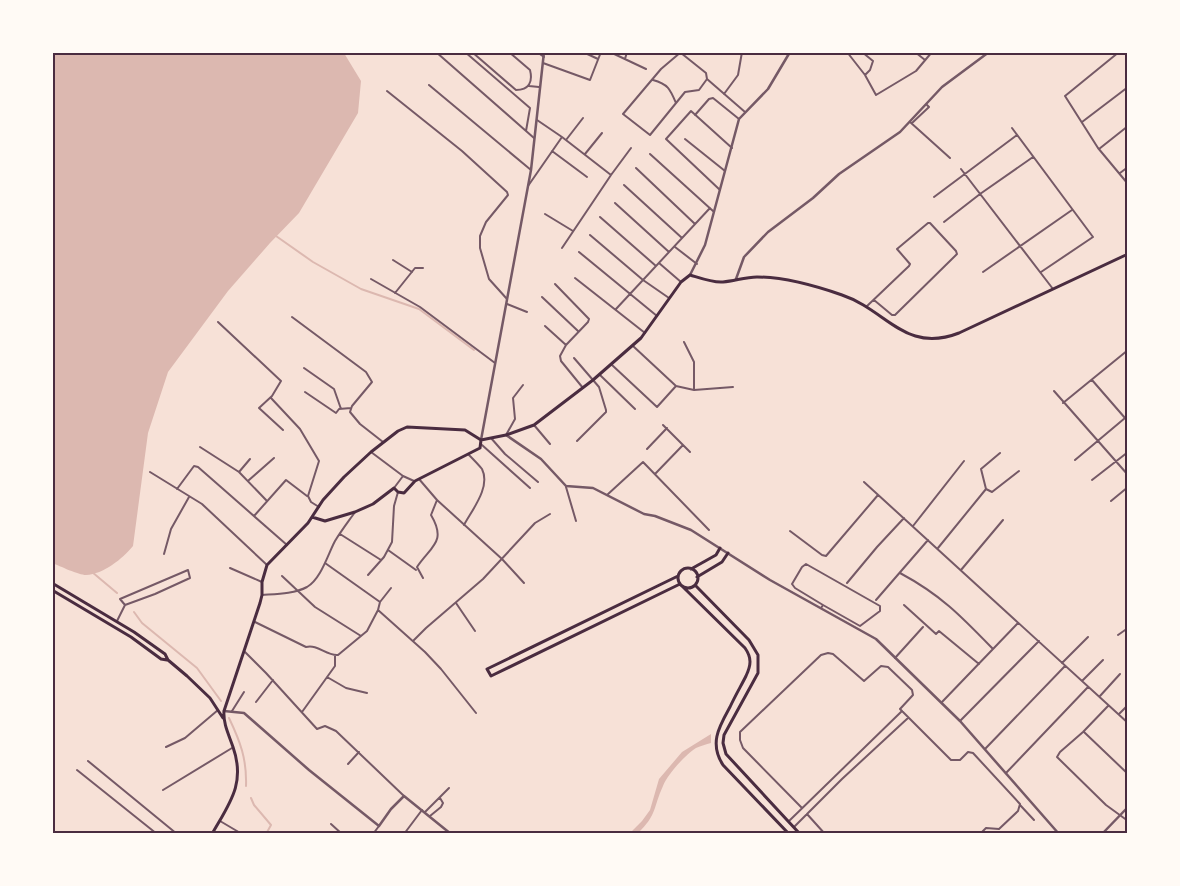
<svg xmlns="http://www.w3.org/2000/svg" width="1180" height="886" viewBox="0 0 1180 886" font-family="Karla,sans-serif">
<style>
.water{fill:#dcb8b0}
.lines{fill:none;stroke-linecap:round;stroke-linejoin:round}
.stream{stroke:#dcb8b0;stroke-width:2}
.minor{stroke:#755966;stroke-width:2}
.tertiary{stroke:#755966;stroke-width:2.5}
.secondary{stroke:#4a2c40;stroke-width:3}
.neatline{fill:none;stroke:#4a2c40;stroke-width:2}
</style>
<rect width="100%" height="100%" fill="#f7e1d7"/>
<path class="water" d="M53 52 344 53 361 81 358 113 299 213 270 243 228 291 168 372 148 433 133 546C122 559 104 574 86 575 79 575 59 566 53 563Z
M711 734V743C706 744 701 746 696 748 686 754 667 775 663 786 653 808 657 815 638 833H630L642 821 650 810 659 779 682 752Z"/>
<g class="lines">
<path class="stream" d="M276 236 313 262 361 289 419 309 474 350
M92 572 117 593
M134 612 142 623 197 668 221 701
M229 718C240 741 247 759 246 786
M251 798 254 805 271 825 266 834"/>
<path class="minor" d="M436 52 534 138
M465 52 530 108 526 131
M472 52 516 90C529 90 533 82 530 70L509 52
M537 52 544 57
M583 52 598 59
M610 52 646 69
M681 52 661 69 623 114 650 135 685 92 699 90 707 79 745 112
M847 52 865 75 876 95 916 71 932 52
M862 52 873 61 870 70 865 75
M915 52 925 60
M1119 52 1065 96 1098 148 1128 184
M681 53 706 73 707 79
M625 59 627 52
M543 63 590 80 601 52
M653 80C668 84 670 89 676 103
M429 85 531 170
M529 86 539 87
M387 91 462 151 507 192 508 195 486 222 480 236V248L489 279 507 299
M724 94 738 75 742 52
M695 115 709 99 713 98 739 119
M537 120 562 137 611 175 562 248
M910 122 950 158
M1082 122 1128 87
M912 123 929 107 927 105
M1012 128 1093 237 1041 272
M685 139 725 171
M566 140 583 118
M1099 149 1128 126
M552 151 587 177
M585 154 602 133
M650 154 713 211
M636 168 695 224
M961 169 1053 289
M1120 173 1128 167
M611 175 631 148
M624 185 682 238
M528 186 562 137
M720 190 666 139 691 111 732 148
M934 197 1017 135
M615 203 669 252
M545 214 573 231
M600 217 656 266
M944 222 980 194 1033 157
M590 235 643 280 669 298
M675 247 697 264
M579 252 657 316
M393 260 412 272
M659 263 681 282
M983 272 1072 210
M575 278 645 333
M371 279 420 307 495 363
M555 284 589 319 588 322 566 345 560 356 561 361 583 388
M395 293 415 268H423
M542 297 578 331
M507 304 527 312
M866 307 909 266 910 264 897 249 928 223H930L956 251 957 254 895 315H892L874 300
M616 309 710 208
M292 317 366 372 372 382 352 406 350 412 360 424 383 442
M218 322 281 381 272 396 259 408 283 430
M545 326 566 345
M684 342 694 362V390
M633 346 676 386 694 390 733 387
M574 358 599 387 606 410V412L577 441
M612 365 657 407 676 386
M304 368 334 389 341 409
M600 375 635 409
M1092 380 1125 418 1128 416
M1054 391 1128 475
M305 392 336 413 339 409 351 408
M271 398 300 429 319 461 308 496 311 502 319 507
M1063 403 1128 350
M534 425 550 444
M663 425 690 452
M506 435 515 419 513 398 523 385
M491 438 505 454 538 482
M482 445 530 488
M200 447 239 472 267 501
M647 449 667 428
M371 452 403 476 414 481
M1075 460 1125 418
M150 472 202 504 267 565
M239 472 250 459
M655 474 683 445
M419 479 437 500 431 515C447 542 431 546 417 567L423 578
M249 480 274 458
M1092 480 1128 452
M864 482 1128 723
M566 487 576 521
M394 488 403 476
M177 489 194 466 198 467 287 545
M986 489 981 469 1000 453
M607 495 643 462 709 530
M437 500 502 559 524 583
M1111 501 1128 487
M254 516 286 480 307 496
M464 525C472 510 491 487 482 469 478 464 473 459 468 454
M913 526 964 461
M790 531 822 555 826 556 878 495
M340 534 381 560
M938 548 986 489 992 492 1019 471
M388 550 416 570
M164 554 171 529 189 497
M325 563 380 602 378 610 425 652 441 669 476 713
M230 568 262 582
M188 570 190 578 155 594 125 605 120 599Z
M961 570 1003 520
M900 573C941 595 961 616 993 649
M368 575 384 557 392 542 394 506 398 492
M282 576 315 607 361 636
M847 583 877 547 904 518
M262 595C276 594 294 594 307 587 321 579 328 554 335 541 341 531 348 522 355 512
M876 600 928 540
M380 602 391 588
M456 603 475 631
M904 605 936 634 939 631 979 664
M821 608 823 605 795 588 792 584 802 567 806 564 880 606V611L860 626 823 605
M117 621 125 605
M255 622 306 647C318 644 326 656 338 655L367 631 378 610
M1118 635 1128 628
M414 640 426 628 483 579 535 523 550 514
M245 652 266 673 317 729 325 726 336 731 404 796
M895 658 923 627
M1062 663 1088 637
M327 677 346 688 367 693
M1082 681 1103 660
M1100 696 1120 674
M256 702 273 680
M942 702 1018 623
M1108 706 1083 732 1060 752 1057 757 1106 805 1128 821
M232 711 244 692
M302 712 335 666V655
M1119 714 1128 705
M960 721 1039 641
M1084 732 1128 774
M166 747 185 738 218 710
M985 749 1065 666
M88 761 177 834
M348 764 359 752
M77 770 157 834
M1006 773 1088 687
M163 790 232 748
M1020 805 1034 820
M52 808 53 807
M802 808 743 748 740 740V732L821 655 828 653 833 654 864 681 881 666 888 667 912 690 913 695 900 709 951 760H960L968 752 973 753 1020 804 1018 811 999 829 986 828 980 834
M425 812 449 788
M807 814 825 834
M430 816 441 807 443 803 440 798
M220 821 242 834
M789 821 902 711
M331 824 342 834
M794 827 842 779 908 718
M373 834 379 826
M404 834 422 810"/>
<path class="tertiary" d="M690 275 705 245 739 119 768 89 790 52
M736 279 744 257 768 232 813 198 839 174 900 132 942 87 989 52
M506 435 541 459 566 486 593 488 644 514 655 516 691 530 770 580 876 639 960 721 1059 834
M481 440 531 170 544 52
M224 711 244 713 309 770 379 826 391 809 404 796 451 834
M1102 834 1128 807"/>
<path class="secondary" d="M481 440 506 435 534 425 593 380 641 338 681 282 690 275C700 278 713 283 723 282 735 281 745 277 757 277 785 277 816 286 842 295 887 310 905 354 959 333L1128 254
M312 517 325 521 355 512 373 504 394 488 398 492 404 493 415 481 480 448 481 440
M678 578a10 10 0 1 1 20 0a10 10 0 1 1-20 0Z
M691 569 716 555 720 548
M678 576 487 669 491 676 680 584
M697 577 722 562 728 553
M52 583 134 632 165 654 168 660 187 676 210 698 223 718
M695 585 749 640 758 655V673L724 735 723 743 726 754 800 834
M683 587 745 648C752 658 751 665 746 676 741 686 735 696 730 707 719 727 709 743 723 765L789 834
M52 590 131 637 161 659 167 660
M212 834C229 804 246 784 233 747 229 735 223 724 224 711L260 603 262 595V582L267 565 308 523 323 500 344 477 371 452 398 431 407 427 465 430 481 440"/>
</g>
<rect width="1180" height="886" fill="none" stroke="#fffaf5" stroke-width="108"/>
<rect x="54" y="54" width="1072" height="778" class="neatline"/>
</svg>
